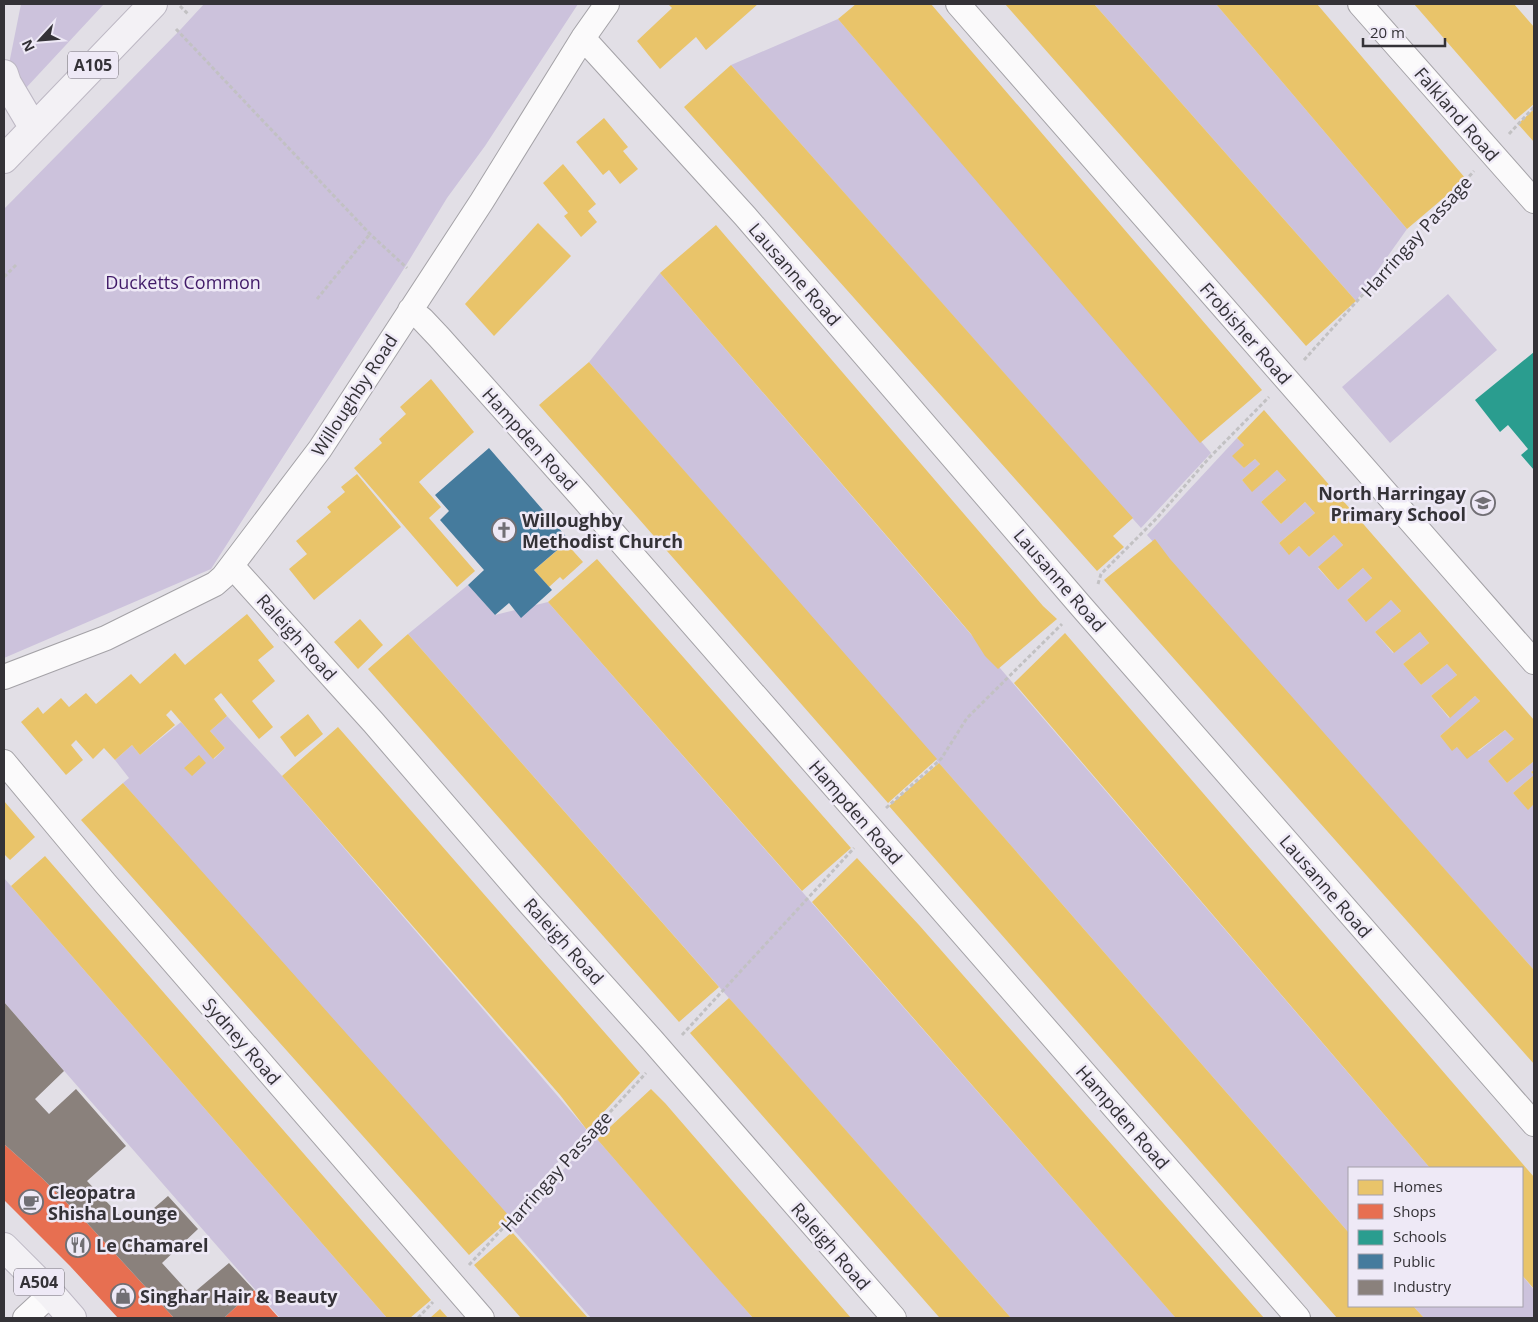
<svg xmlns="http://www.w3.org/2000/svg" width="1538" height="1322" viewBox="0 0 1538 1322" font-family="'Open Sans',sans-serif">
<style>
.green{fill:#ccc2dc}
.homes{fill:#e9c46a}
.shops{fill:#e76f51}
.schools{fill:#2a9d8f}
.public{fill:#457b9d}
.industry{fill:#8a817c}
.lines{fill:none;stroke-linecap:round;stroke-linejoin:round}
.street-casing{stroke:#a4a2a7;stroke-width:26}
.primary-casing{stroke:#bdb8c4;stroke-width:30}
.path{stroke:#c2c1c3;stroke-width:3;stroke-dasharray:4 2.5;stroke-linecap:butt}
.street{stroke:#fbfafb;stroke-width:24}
.primary{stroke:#f3f1f5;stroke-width:28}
.labels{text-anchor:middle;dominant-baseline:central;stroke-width:5;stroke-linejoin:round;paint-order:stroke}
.shield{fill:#eee9f6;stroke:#6c6970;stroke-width:1}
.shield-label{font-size:16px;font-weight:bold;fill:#343237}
.street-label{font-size:18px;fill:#343237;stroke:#eee9f6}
.park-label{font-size:18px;fill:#411a68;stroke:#eee9f6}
.poi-label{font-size:18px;font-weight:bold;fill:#343237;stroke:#eee9f6;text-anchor:start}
</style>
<rect width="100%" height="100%" fill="#e2dfe6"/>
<path class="green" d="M21 4H104L25 89 9 64Z
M204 4H578L485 146 447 198 405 267 211 569 4 658V209L181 29Z
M1094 4H1216L1407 229 1356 301Z
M838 19 1211 453 1141 528 731 65Z
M660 273 1430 1168H1349V1233L589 362Z
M1448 294 1497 350 1390 443 1342 387Z
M1237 438 1244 445 1233 456 1244 468 1255 459 1260 464 1242 480 1252 491 1277 470 1286 480 1261 502 1281 524 1305 502 1315 513 1279 543 1289 554 1299 546 1309 557 1334 535 1343 545 1318 568 1338 590 1363 568 1372 578 1347 600 1365 621 1391 600 1401 611 1375 632 1393 653 1420 632 1429 643 1403 664 1421 685 1447 664 1457 675 1431 696 1449 718 1475 696 1480 701 1440 736 1452 750 1457 747 1479 751 1505 730 1514 739 1488 761 1507 783 1533 762 1534 763V770L1531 772 1534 775 1513 793 1528 809 1534 804V970L1147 535Z
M468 585 495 615 548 602 1176 1318H1011L408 634Z
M227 716 282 776 587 1130 505 1220 123 783 129 778 115 760 132 745 140 755 181 722 214 759 225 748 210 731Z
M4 878 11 886 387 1318H280L4 1002Z
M594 1136 597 1139 753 1318H591L511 1227Z
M1522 1275 1534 1290V1318H1424L1413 1306H1522Z"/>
<path class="homes" d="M668 4H758L706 50 696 37 660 69 637 41 672 8Z
M856 4H931L1262 390 1200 443 838 19Z
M1005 4H1094L1356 301 1306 346Z
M1216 4H1317L1466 179 1407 229Z
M1414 4H1514L1534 27V104L1515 120Z
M731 65 1133 518 1113 536 1124 547 1097 571 684 107Z
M1534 109V142L1518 124Z
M604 118 628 147 623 151 638 169 620 184 609 170 603 175 576 142Z
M563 164 596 204 588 211 597 222 581 237 564 216 568 213 543 183Z
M538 223 571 256 494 336 465 304Z
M716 225 1043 606 1057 619 998 669 985 656 971 634 954 614 660 273Z
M589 362 937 759 888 803 539 405Z
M431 379 474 432 419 482 441 507 429 518 475 571 457 587 354 468 382 443 379 439 406 414 400 407Z
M1264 410 1534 720V763L1533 762 1507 783 1488 761 1514 739 1505 730 1467 759 1457 747 1452 751 1440 736 1480 701 1475 696 1450 718 1431 696 1457 675 1447 664 1421 685 1403 664 1429 643 1420 632 1394 653 1375 632 1401 611 1391 600 1366 622 1347 600 1372 578 1363 568 1338 590 1318 567 1343 545 1334 535 1309 557 1299 546 1289 555 1279 543 1315 513 1305 502 1281 524 1261 502 1286 480 1277 470 1252 492 1242 480 1260 464 1255 459 1244 468 1232 456 1244 445 1237 438Z
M357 474 401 527 314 600 289 569 307 554 296 541 331 512 327 507 345 492 341 487Z
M1155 539 1170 559 1534 970V1064L1104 580Z
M566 543 583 562 563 580 560 577 549 587 534 570Z
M597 559 851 848 802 891 548 602Z
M247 614 274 647 258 660 275 681 252 701 273 727 259 739 221 693 214 699 227 716 210 731 225 748 213 759 171 710 166 715 175 725 140 755 132 745 115 760 104 748 93 759 76 740 71 745 83 760 66 775 21 722 38 707 43 714 61 698 69 707 86 693 96 704 131 674 140 684 175 653 185 665Z
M360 619 383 645 358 669 334 642Z
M1065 633 1534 1177V1289L1522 1275V1168H1430L1014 683Z
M408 634 719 987 679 1022 368 669Z
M308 714 323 734 295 757 280 737Z
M338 727 640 1073 587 1130 560 1095 282 776Z
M199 755 206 763 192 776 184 768Z
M939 763 1349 1233V1306H1413L1424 1318H1337L937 861 889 806Z
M1534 770V804L1528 810 1513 793 1534 775 1531 772Z
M123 783 511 1218 469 1255 81 820Z
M4 801 35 837 10 860 4 854Z
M45 856 431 1300 410 1318H387L11 886Z
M857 858 919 925 1264 1318H1176L1174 1316 812 902Z
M729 998 754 1026 1011 1318H940L938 1316 690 1033Z
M651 1089 665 1103 851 1318H753L706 1265 597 1139Z
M512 1232 528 1250 588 1318H521L474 1265Z
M440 1309 448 1318H430Z"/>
<path class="shops" d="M4 1144 42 1178 87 1223 174 1318H118L70 1266 4 1200Z
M254 1290 279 1318H224Z"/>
<path class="schools" d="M1534 352V470L1521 455 1528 449 1508 425 1500 432 1475 400Z"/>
<path class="public" d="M489 448 569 540 534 570 552 590 521 618 509 603 495 615 468 585 484 570 440 520 449 511 435 495Z"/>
<path class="industry" d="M4 1002 64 1071 35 1099 49 1114 76 1089 126 1146 87 1181 121 1217 129 1210 139 1221 168 1196 198 1229 162 1263 191 1295 229 1263 254 1290 224 1318H174L87 1223 42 1178 4 1144Z"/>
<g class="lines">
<defs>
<path id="street" d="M958 4 1534 662
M1360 4 1534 201
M583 38 745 216 1080 605 1534 1124
M410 310 422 319 439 337 580 495 1298 1318
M232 566 373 722 530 904 652 1040 894 1318
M4 677 106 638 215 584 223 577 320 449 482 201 583 38 607 4
M4 762 105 883 482 1318
M25 1318 51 1294"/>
<path id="primary" d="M4 74 7 83 33 127
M4 159 153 4
M4 1247 51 1294 72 1318"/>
</defs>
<use href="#street" class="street-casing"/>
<use href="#primary" class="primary-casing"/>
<path class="path" d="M180 6 189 15
M176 29 370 234 407 268
M1509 134 1534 107
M4 277 17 264
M317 299 370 234
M1304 360 1474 171
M1098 584 1101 574 1157 518 1209 458 1269 397
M886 808 941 759 967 718 1062 624
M682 1035 854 848
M469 1265 646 1073
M418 1318 433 1302"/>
<use href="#street" class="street"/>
<use href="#primary" class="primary"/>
</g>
<defs>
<symbol id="school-ring" viewBox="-11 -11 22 22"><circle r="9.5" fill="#eee9f6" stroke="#716f74" stroke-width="1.5"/><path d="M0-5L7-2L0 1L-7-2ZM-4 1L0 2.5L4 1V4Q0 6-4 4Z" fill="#716f74"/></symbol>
<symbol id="church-ring" viewBox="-11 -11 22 22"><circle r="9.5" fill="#eee9f6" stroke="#716f74" stroke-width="1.5"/><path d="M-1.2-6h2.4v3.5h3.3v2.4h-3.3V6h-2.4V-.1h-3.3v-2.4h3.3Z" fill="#716f74"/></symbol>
<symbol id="cafe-ring" viewBox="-11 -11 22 22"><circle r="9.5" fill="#eee9f6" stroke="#716f74" stroke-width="1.5"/><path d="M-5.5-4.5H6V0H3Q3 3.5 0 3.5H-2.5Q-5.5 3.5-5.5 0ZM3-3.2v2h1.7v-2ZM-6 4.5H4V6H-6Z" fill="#716f74"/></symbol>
<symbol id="restaurant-ring" viewBox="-11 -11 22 22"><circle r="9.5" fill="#eee9f6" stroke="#716f74" stroke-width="1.5"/><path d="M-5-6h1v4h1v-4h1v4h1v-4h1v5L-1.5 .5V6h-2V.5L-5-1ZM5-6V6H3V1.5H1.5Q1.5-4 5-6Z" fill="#716f74"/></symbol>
<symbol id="shop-ring" viewBox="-11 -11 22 22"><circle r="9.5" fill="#eee9f6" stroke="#716f74" stroke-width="1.5"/><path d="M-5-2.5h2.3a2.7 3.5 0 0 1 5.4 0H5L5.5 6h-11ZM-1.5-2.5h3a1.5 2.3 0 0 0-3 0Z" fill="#716f74"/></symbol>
</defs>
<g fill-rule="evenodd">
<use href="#school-ring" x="1469" y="489" width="28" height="28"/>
<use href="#church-ring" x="490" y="516" width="28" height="28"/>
<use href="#cafe-ring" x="17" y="1188" width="28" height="28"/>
<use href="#restaurant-ring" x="64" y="1231" width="28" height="28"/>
<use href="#shop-ring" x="109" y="1282" width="28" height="28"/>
</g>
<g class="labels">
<g class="shield">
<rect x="68" y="51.5" width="50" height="27" rx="4"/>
<rect x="14" y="1268.5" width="50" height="27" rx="4"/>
</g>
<g class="shield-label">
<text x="93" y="65">A105</text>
<text x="39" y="1282">A504</text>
</g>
<g class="street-label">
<text transform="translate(1457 114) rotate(49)">Falkland Road</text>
<text transform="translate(1416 236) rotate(-48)">Harringay Passage</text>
<text transform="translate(795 274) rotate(49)">Lausanne Road</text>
<text transform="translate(1246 333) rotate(49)">Frobisher Road</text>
<text transform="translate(354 395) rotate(-57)">Willoughby Road</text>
<text transform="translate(530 439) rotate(48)">Hampden Road</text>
<text transform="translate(1060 580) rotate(49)">Lausanne Road</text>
<text transform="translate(297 637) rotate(48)">Raleigh Road</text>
<text transform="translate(856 812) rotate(49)">Hampden Road</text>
<text transform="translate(1326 886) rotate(49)">Lausanne Road</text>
<text transform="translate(564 941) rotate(48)">Raleigh Road</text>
<text transform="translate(242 1041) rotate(49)">Sydney Road</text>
<text transform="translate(1123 1117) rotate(49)">Hampden Road</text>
<text transform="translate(556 1171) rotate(-48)">Harringay Passage</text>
<text transform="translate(831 1246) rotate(49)">Raleigh Road</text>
</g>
<g class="park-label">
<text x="183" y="282">Ducketts Common</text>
</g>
<g class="poi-label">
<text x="1466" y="493" text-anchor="end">North Harringay<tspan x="1466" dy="21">Primary School</tspan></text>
<text x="522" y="520">Willoughby<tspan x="522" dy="21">Methodist Church</tspan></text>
<text x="48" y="1192">Cleopatra<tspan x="48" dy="21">Shisha Lounge</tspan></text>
<text x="96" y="1245">Le Chamarel</text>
<text x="140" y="1296">Singhar Hair &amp; Beauty</text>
</g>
</g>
<rect width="1538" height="1322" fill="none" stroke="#343237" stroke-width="10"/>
<rect x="1348" y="1167" width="175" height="140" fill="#eee9f6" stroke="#a4a0aa"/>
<rect x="1358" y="1180" width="25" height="15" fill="#e9c46a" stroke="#a4a0aa"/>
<text x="1393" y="1192" font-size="15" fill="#343237">Homes</text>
<rect x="1358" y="1204" width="25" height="15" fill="#e76f51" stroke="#a4a0aa"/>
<text x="1393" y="1217" font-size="15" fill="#343237">Shops</text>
<rect x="1358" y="1230" width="25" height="15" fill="#2a9d8f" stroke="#a4a0aa"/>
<text x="1393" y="1242" font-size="15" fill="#343237">Schools</text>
<rect x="1358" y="1254" width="25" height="15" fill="#457b9d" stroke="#a4a0aa"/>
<text x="1393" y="1267" font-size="15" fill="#343237">Public</text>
<rect x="1358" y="1280" width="25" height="15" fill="#8a817c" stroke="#a4a0aa"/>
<text x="1393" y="1292" font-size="15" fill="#343237">Industry</text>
<g transform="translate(40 40) rotate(244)" stroke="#eee9f6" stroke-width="4" paint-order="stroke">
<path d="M0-4L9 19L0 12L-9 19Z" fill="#343237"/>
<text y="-8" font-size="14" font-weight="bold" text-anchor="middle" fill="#343237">N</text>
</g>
<path d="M1363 38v8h82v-8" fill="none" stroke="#343237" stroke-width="2.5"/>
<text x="1370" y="38" font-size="15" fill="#343237" stroke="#eee9f6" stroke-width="4" paint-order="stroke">20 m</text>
</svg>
